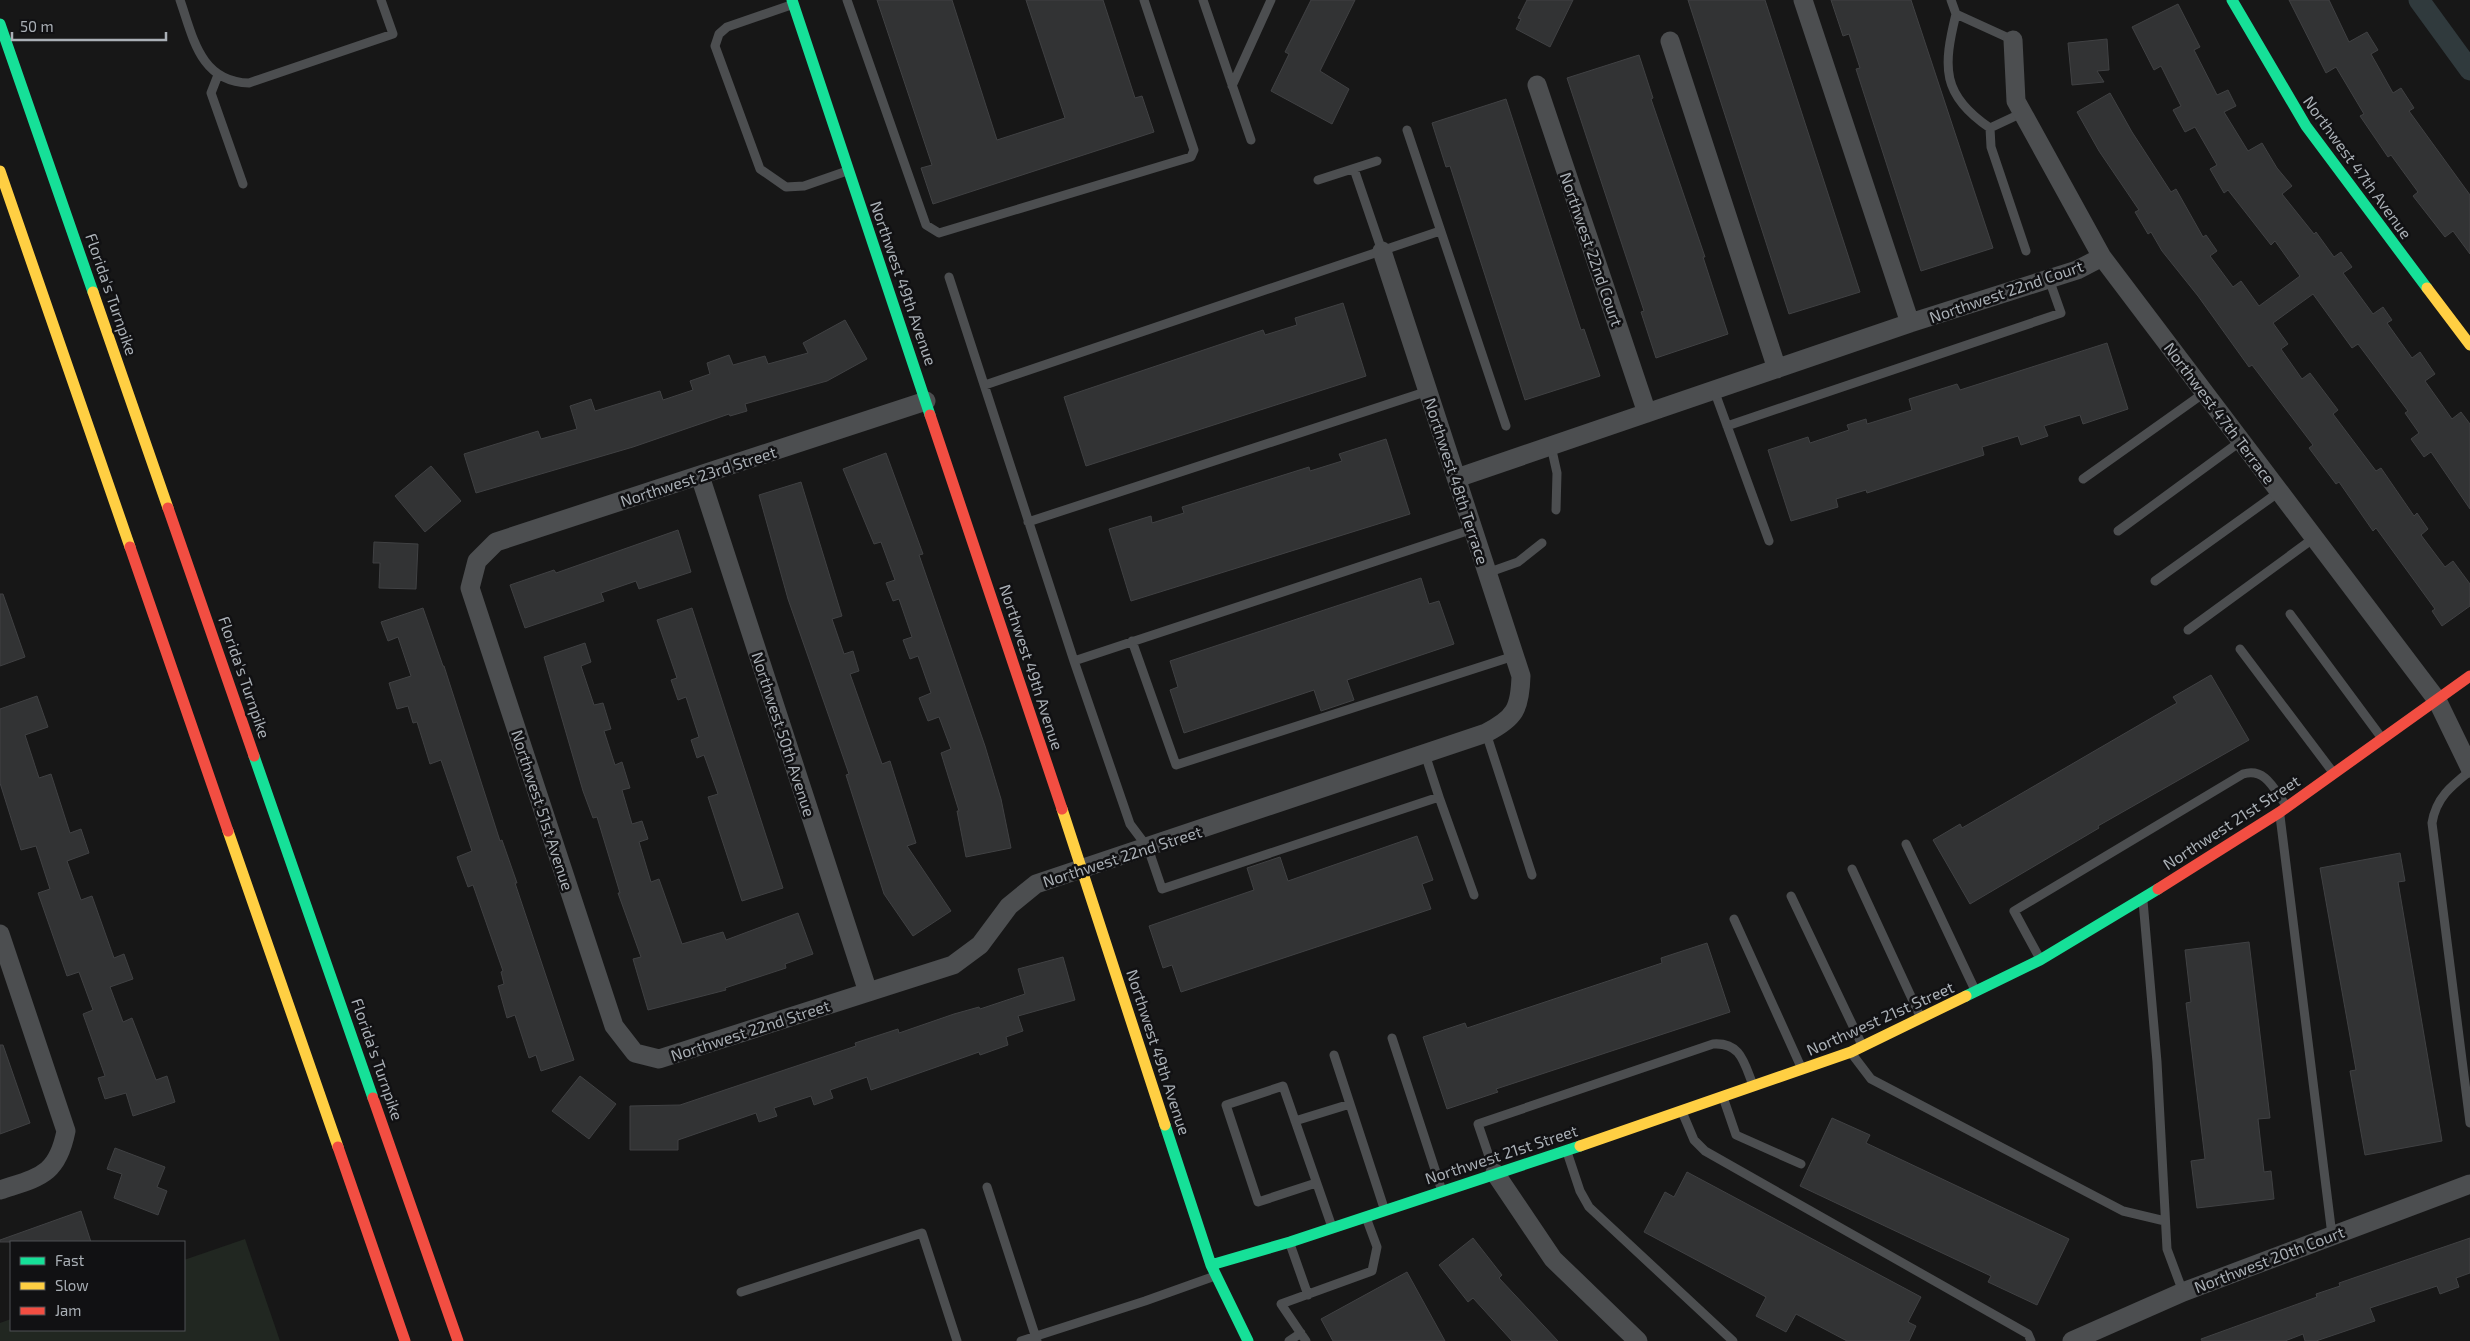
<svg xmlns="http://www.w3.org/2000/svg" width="2470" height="1341" viewBox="0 0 2470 1341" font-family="'Exo 2',sans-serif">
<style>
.green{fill:#212721}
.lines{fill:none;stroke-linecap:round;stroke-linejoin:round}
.canal{stroke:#303a3d;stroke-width:21}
.building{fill:#323334;stroke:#404143}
.lane{stroke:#4c4e50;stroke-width:9}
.street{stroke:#4c4e50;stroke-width:19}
.fast{stroke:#16e098;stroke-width:11}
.slow{stroke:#ffcf43;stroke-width:11}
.jam{stroke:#f24e42;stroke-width:11}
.labels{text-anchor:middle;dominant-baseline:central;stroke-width:5;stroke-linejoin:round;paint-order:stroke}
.street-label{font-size:16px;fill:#aab0b6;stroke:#111113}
</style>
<rect width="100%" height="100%" fill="#171717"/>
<path class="green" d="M245 1239 280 1341H0V1323L11 1319V1330H184V1260Z"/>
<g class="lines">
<path class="canal" d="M2419 0 2470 70"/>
</g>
<path class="building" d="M877 0H952L997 140 1065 118 1026 0H1103L1135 98 1142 96 1154 132 933 204 921 168 932 165Z
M1311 0H1355L1320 71 1349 89 1332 124 1271 91 1289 54 1285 52Z
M1527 0H1573L1550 47 1516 29 1521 19 1518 18Z
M1688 0H1765L1860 292 1789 314Z
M1831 0H1911L1993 248 1921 271 1856 69 1860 68 1849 34 1843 36Z
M2289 0H2329L2349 42 2367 32 2378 50 2371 54 2393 93 2401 88 2414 108 2409 111 2470 195V254L2453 231 2445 237 2413 196 2418 192 2391 155 2388 157 2360 116 2364 114 2336 67 2326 73Z
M2178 4 2200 47 2194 50 2217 95 2228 90 2236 106 2224 112 2248 151 2262 143 2277 168 2292 186 2282 194 2314 234 2316 232 2334 257 2341 252 2352 267 2343 273 2373 314 2383 307 2392 320 2387 323 2412 358 2420 352 2435 374 2425 381 2452 419 2461 412 2470 424V509L2431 452 2424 457 2411 439 2419 433 2405 413 2408 411 2358 344 2352 348 2313 294 2273 323 2288 344 2281 349 2302 379 2310 373 2338 410 2333 414 2376 471 2381 468 2414 516 2417 513 2428 529 2421 535 2445 567 2453 561 2470 584V606L2442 626 2432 611 2435 609 2376 528 2373 531 2339 482 2336 484 2309 448 2313 445 2252 365 2249 367 2198 296 2162 251 2151 232 2148 234 2135 212 2139 210 2099 151 2077 112 2110 93 2132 132 2171 192 2176 189 2203 237 2206 235 2217 251 2210 256 2233 287 2241 281 2259 306 2300 276 2275 241 2271 245 2228 190 2224 193 2210 169 2217 165 2195 127 2185 132 2173 110 2181 106 2161 66 2154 70 2132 27Z
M2107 39 2109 70 2097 71 2104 82 2072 85 2068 43Z
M1639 55 1653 98 1651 99 1705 257H1703L1728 334 1656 358 1641 312 1644 311 1567 78Z
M1506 99 1581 330 1584 329 1600 376 1525 400 1450 166 1446 167 1432 123Z
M1343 303 1366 376 1086 466 1064 397 1263 330 1265 335 1297 325 1295 318Z
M845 320 867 359 827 381 745 404 747 411 730 416 729 414 633 447 476 493 464 454 538 431 541 439 577 429 570 406 591 399 595 411 660 391 663 400 693 390 690 381 710 374 707 363 729 355 733 365 765 356 768 364 808 353 803 343Z
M2107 343 2128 409 2083 424 2080 415 2044 426 2048 436 2021 445 2018 436 1982 447 1984 455 1867 493 1866 490 1836 499 1838 507 1791 521 1768 450 1808 437 1810 443 1849 430 1847 425 1866 419 1867 424 1912 410 1909 399 1957 384 1960 390Z
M1386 439 1410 514 1131 601 1109 529 1151 516 1152 523 1184 513 1182 507 1309 467 1310 471 1342 461 1339 454Z
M886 453 923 554 919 555 985 746 1001 799 1011 848 966 857 957 811H959L941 753 951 749 939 717 928 721 919 698 931 693 918 656 910 659 903 640 912 637 899 599 893 601 886 583 895 580 881 542 874 544 843 469Z
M431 466 461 501 425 532 395 496Z
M801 482 842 616 832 619 844 654 853 651 859 671 850 674 882 764 890 761 916 843 907 846 951 911 913 936 884 894 846 775 849 774 788 599 759 495Z
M678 530 691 572 639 589 636 581 601 593 604 601 525 628 510 585 554 570 556 573Z
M374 542 418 544 416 589 379 588 380 563H373Z
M1421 578 1429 604 1439 601 1454 644 1347 680 1354 700 1321 711 1314 690 1184 733 1170 690 1178 687 1170 661Z
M0 594H3L25 657 0 666Z
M423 608 443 666H444L500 841 502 840 517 883H515L574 1060 541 1071 536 1055 529 1058 515 1015 507 1018 498 986 504 984 501 972 503 971 473 885 468 887 457 857 472 851 441 760 430 764 417 722 413 723 408 706 397 709 389 683 411 676 398 637 388 641 381 622Z
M692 608 783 888 742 901 708 797 718 794 704 755 697 758 691 740 699 737 686 697 678 700 671 680 677 678 657 620Z
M585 643 591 662 581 666 594 705 603 703 611 729 604 731 615 765 622 762 630 788 622 790 632 824 642 821 648 839 639 842 651 882 659 879 682 944 723 932 726 940 798 913 813 954 785 964 786 968 725 988 726 990 648 1010 633 959 641 957 618 893H620L597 817 593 818 583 791 544 657Z
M2211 675 2249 740 2098 826 2099 828 1970 904 1933 840 1960 824 1962 828 2177 703 2173 697Z
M37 696 48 727 25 735 39 778 51 774 70 833 81 829 89 853 67 861 81 900 92 896 114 958 124 954 133 979 110 987 123 1022 132 1018 156 1080 167 1076 175 1102 133 1116 126 1093 105 1099 98 1078 105 1076 83 1014 93 1010 79 972 67 976 38 893 50 889 36 846 21 850 0 783V709Z
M1417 836 1433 880 1422 884 1431 909 1181 992 1172 965 1163 968 1149 926 1254 890 1247 868 1280 857 1288 881Z
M2400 853 2405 881 2398 882 2442 1141 2365 1155 2350 1071 2356 1070 2320 868Z
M2249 942 2270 1118 2258 1119 2264 1172 2271 1171 2274 1199 2197 1208 2191 1161 2205 1159 2186 1003 2191 1002 2185 950Z
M1707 943 1730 1012 1496 1089 1498 1092 1447 1109 1423 1037 1465 1023 1467 1028 1662 963 1661 958Z
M1063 957 1075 1000 1018 1016 1023 1031 1006 1037 1008 1045 980 1055 979 1052 871 1090 867 1077 830 1090 833 1098 814 1105 811 1096 774 1108 777 1116 759 1122 756 1113 678 1140V1150H630V1106L680 1105 856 1046 855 1043 898 1029 899 1033 954 1014 979 1007 980 1009 1025 994 1018 969Z
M0 1045H3L30 1123 0 1134Z
M580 1076 616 1104 589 1139 552 1111Z
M1832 1118 1870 1135 1866 1143 2069 1239 2037 1305 1988 1282 1991 1276 1800 1186Z
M115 1148 165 1167 157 1187 167 1191 158 1215 114 1198 122 1174 107 1169Z
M1687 1172 1921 1297 1908 1322 1916 1326 1909 1341H1847L1796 1314 1786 1332 1756 1316 1766 1297 1644 1232 1665 1192 1674 1197Z
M81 1211 91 1242H0V1240Z
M1473 1238 1502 1275 1499 1278 1558 1341H1512L1473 1298 1468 1302 1439 1265Z
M2470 1238V1273L2456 1278 2459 1287 2440 1294 2437 1286 2370 1308 2375 1321 2316 1341H2305L2303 1334 2285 1341H2202L2201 1339 2317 1297 2316 1294 2340 1286 2339 1283Z
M1407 1272 1445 1341H1333L1321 1319Z"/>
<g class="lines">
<path class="lane" d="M180 0C193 37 200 82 249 83L393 34 381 0
M847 0 926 225 939 233 1191 157 1194 150 1144 0
M1203 0 1251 140
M1951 0 1956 14 2013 40
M791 5 727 27 719 34 715 46 760 169 786 187 804 186 847 171
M1956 14C1943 67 1941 95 1990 128L2022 113
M218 75 211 93 243 184
M1232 86 1271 0
M1990 128 1991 147 2026 251
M1407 130 1506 426
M1354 169 1382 251
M1318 180 1377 161
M949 277 1074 661 1130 824 1148 848 1162 889 1439 797 1474 895
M985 385 1440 231
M1714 390 1769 541
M1727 426 2061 313 2049 279
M1551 446 1557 473 1556 510
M2083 479 2204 393
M1028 522 1428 391
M2118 531 2241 441
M1487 573 1518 562 1542 543
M2155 581 2279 492
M2290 614 2381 737
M2188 630 2314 538
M1132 641 1176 765 1514 656
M2240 649 2332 771
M1074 661 1473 529
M1486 733 1532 875
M1425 754 1439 797
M2470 771C2451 786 2436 798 2432 823L2470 1123
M2280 816 2332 1235
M1906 844 1975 990
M1852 869 1920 1016
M1791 896 1862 1045
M2143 901 2157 1062 2167 1249 2183 1292
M1734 919 1801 1067
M2039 957 2014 911 2243 774C2265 767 2274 789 2285 804
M1392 1038 1442 1191
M1852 1054 1871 1079 2123 1211 2165 1221
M1334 1055 1384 1208
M1724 1100 1736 1135 1801 1164
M1683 1114 1694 1140 1705 1151 2028 1334 2031 1341
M1295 1121 1350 1104
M1567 1152 1580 1191 1589 1207 1733 1341
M1494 1171 1478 1124 1713 1044C1741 1042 1744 1063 1753 1085
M1316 1183 1258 1202 1226 1105 1283 1086 1332 1227
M987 1187 1037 1341
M1290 1244 1308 1295
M741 1292 922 1233 957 1341
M1021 1341 1145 1301 1215 1276
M1289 1341 1301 1333
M1306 1341 1281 1304 1372 1271 1377 1247 1367 1220"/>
<path class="street" d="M1803 0 1910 323
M2013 40 2016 101 2102 257 2437 700 2470 768
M1670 41 1777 369
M1537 85 1647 413
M926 401 496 542 477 561 470 588 614 1026 635 1053 659 1059 953 965 980 945 1009 906 1036 884 1486 733C1515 718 1520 709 1521 676L1382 251
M700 476 868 992
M1457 478 1910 323 2077 270 2102 257
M0 934 66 1131C57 1176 39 1177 0 1190
M1495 1173 1553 1259 1638 1341
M2072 1341 2183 1292 2470 1184"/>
<path class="fast" d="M792 0 930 415
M2232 0 2306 126 2427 288
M0 24 93 292
M254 756 373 1098
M1966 996 2040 960 2158 889
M1165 1125 1211 1265 1248 1341
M1211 1265 1290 1242 1580 1146"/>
<path class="slow" d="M0 171 130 547
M2427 288 2470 345
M93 292 168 508
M1062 809 1165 1125
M228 831 338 1147
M1580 1146 1851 1052 1966 996"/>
<path class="jam" d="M930 415 1062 809
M168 508 254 756
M130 547 228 831
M2158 889 2280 812 2470 676
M373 1098 458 1341
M338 1147 405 1341"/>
</g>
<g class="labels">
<g class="street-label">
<text transform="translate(2358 167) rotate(54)">Northwest 47th Avenue</text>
<text transform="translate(1592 249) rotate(71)">Northwest 22nd Court</text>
<text transform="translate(904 283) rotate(71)">Northwest 49th Avenue</text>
<text transform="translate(2006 291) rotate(-19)">Northwest 22nd Court</text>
<text transform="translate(112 294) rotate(71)">Florida's Turnpike</text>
<text transform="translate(2220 413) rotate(53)">Northwest 47th Terrace</text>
<text transform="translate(698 476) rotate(-18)">Northwest 23rd Street</text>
<text transform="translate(1457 481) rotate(72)">Northwest 48th Terrace</text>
<text transform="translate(1032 667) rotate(72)">Northwest 49th Avenue</text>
<text transform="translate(245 677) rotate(71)">Florida's Turnpike</text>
<text transform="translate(784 734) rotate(72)">Northwest 50th Avenue</text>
<text transform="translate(543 810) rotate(72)">Northwest 51st Avenue</text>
<text transform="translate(2231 822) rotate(-33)">Northwest 21st Street</text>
<text transform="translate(1122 856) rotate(-18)">Northwest 22nd Street</text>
<text transform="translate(1880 1018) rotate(-24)">Northwest 21st Street</text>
<text transform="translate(750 1030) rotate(-18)">Northwest 22nd Street</text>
<text transform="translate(1159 1052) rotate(72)">Northwest 49th Avenue</text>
<text transform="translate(378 1059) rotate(71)">Florida's Turnpike</text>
<text transform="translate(1501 1154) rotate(-18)">Northwest 21st Street</text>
<text transform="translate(2269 1259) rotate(-21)">Northwest 20th Court</text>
</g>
</g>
<rect x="10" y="1241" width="175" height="90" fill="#111113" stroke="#4e5154"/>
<rect x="20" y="1257" width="25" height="8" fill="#16e098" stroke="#4e5154"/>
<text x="55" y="1266" font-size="15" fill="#aab0b6">Fast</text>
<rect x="20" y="1282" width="25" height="8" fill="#ffcf43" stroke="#4e5154"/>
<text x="55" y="1291" font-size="15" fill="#aab0b6">Slow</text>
<rect x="20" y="1307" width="25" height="8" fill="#f24e42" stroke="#4e5154"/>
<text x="55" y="1316" font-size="15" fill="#aab0b6">Jam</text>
<path d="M12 32v8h154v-8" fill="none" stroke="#aab0b6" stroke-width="2.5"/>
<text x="20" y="32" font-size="15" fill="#aab0b6" stroke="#111113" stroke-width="4" paint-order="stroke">50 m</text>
</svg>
